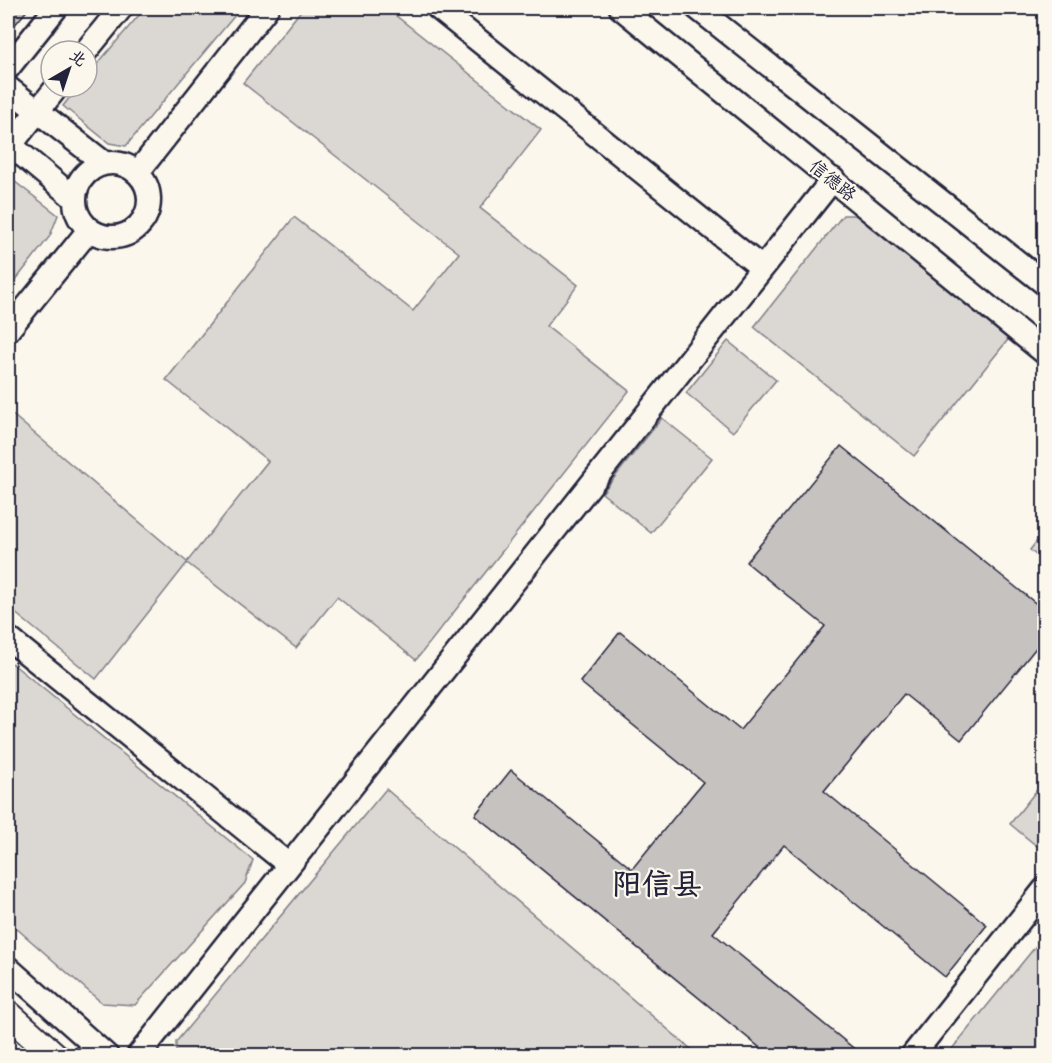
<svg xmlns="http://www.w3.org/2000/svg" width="1052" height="1063" viewBox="0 0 1052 1063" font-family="'Patrick Hand','LXGW WenKai TC',sans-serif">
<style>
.green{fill:#dbd8d3;stroke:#7e7d87;stroke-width:1.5}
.building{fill:#c6c2c0;stroke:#22223b;stroke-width:1.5}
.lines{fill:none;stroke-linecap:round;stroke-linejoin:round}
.secondary-casing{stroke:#22223b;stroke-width:27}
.primary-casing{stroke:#22223b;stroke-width:30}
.secondary{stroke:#fbf7ec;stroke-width:22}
.primary{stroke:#fbf7ec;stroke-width:26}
.labels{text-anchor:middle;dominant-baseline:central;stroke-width:4.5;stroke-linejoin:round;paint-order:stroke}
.street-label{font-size:18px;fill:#22223b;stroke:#fbf7ec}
.town-label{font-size:30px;font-weight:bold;fill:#22223b;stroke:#fbf7ec}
</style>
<rect width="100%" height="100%" fill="#fbf7ec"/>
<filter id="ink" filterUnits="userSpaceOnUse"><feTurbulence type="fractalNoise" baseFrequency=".0167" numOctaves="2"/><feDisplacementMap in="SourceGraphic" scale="12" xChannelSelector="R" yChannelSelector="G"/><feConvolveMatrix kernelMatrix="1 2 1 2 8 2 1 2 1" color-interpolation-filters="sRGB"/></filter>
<g filter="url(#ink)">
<path class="green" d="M145 8H241L126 146 109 143 63 106 78 87H87V76Z
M303 8H386L541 130 480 208 578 285 546 326 629 391 416 660 337 597 296 648 187 563 96 679 8 607V411L187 562 268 461 166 380 294 217 413 311 459 253 243 83Z
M10 178 58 215 50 236 8 290V180Z
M843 215H867L1011 336 914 456 754 327Z
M728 341 776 380 733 432 686 393Z
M662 418 712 458 651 533 602 493Z
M1044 532V562L1030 550Z
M8 660 253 860 245 883 135 1005 102 1003 8 921Z
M1044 781V852L1010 824Z
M386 789 429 826 698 1055H176V1042Z
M1044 936V1055H947Z"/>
<path class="building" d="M8 8H29L8 33Z
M841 446 1044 610V638L961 740 904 694 824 791 987 925 945 977 784 845 713 933 863 1056H770L475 815 511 770 632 869 703 782 580 682 620 632 740 730 825 626 746 562Z"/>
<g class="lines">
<defs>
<path id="secondary" d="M438 8 762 268
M621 8 1044 352
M697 8 1044 283
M86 51 121 8
M8 68 56 8
M8 88 104 163
M8 143 74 198
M8 148 57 87
M75 200a37 37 0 1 1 74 0a37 37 0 1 1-74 0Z
M138 172 267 8
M8 330 89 230
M8 638 289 865
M8 968 107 1056
M138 1056 833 179
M912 1056 1044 890"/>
<path id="primary" d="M8 1014 55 1056"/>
</defs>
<use href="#secondary" class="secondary-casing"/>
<use href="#primary" class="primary-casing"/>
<use href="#secondary" class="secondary"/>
<use href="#primary" class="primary"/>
</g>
</g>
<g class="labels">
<g class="street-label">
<text transform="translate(833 180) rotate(39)">信德路</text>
</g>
<g class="town-label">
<text x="657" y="883">阳信县</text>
</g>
</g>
<rect width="1052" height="1063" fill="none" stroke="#fbf7ec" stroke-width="30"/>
<rect x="15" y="15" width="1022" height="1033" fill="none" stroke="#22223b" stroke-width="2" filter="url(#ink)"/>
<g transform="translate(69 69) rotate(39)"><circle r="28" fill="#fbf7ec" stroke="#a4a2a5" stroke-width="1.5"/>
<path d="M0-4.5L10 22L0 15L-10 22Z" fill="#22223b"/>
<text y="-9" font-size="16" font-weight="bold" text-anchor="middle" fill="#22223b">北</text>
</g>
</svg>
